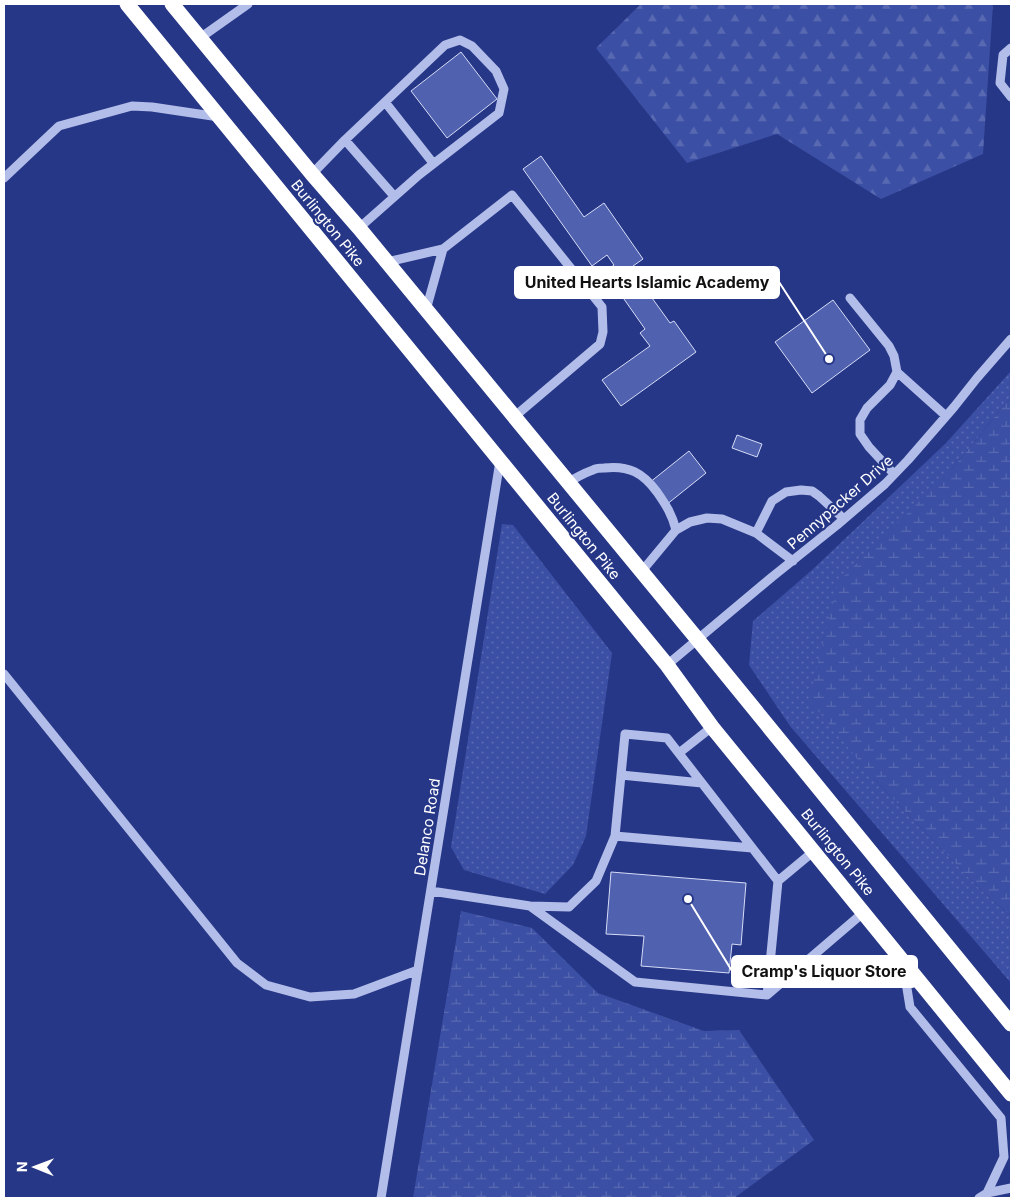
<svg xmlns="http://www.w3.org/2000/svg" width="1015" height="1202" viewBox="0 0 1015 1202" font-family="Inter,sans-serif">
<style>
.grass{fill:url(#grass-dots)}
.forest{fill:url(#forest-firs)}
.wetland{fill:url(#wetland-marsh)}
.building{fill:#4f61af;stroke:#d6dcf7}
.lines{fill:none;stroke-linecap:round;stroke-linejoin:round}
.minor{stroke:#b2bde9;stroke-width:9}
.highway{stroke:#fff;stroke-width:15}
.labels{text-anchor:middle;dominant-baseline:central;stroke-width:4.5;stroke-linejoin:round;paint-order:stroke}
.street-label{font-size:15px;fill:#fff;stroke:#273787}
.leader{fill:none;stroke:#fff;stroke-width:2}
.callout-dot{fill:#fff;stroke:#273787;stroke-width:2}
.callout{fill:#fff;stroke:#fff;stroke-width:2}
.callout-label{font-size:16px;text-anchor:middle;font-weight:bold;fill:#111}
</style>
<defs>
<pattern id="grass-dots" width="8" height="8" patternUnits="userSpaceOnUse" patternTransform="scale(1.25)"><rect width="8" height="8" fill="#3b4fa4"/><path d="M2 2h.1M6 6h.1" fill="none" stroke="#5869b2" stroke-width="1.8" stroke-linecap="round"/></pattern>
<pattern id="forest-firs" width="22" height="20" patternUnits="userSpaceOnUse" patternTransform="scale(1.25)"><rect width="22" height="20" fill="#3b4fa4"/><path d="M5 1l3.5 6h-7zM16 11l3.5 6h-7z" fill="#5869b2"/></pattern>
<pattern id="wetland-marsh" width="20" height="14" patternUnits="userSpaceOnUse" patternTransform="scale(1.25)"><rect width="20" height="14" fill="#3b4fa4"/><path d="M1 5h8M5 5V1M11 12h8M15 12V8" fill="none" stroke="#5869b2"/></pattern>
</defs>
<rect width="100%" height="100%" fill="#273787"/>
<path class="grass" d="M1011 371V397L951 470 874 779 980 889 1011 916V983L790 726 749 665 753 621 812 570 946 443Z
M502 524 513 525 612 653 586 836 573 865 545 894 464 870 451 847Z"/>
<path class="forest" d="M641 4H993L983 154 881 199 777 134 687 163 596 48Z"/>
<path class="wetland" d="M1011 397V916L980 889 874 779 809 700 838 582 951 470Z
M461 911 532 928 598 993 704 1031 739 1030 814 1140 734 1198H413Z"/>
<path class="building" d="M461 52 497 99 447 138 411 91Z
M541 156 584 217 604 203 643 259 633 266 644 283 642 284 670 323 674 321 696 352 621 406 602 380 650 346 640 333 645 329 605 272 614 265 607 255 592 266 523 169Z
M833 300 870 350 812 393 775 342Z
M737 435 762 444 757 457 732 448Z
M689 451 706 473 666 505 649 483Z
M611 872 746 883 741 945 732 944 729 973 641 966 644 936 606 934Z"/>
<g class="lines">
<path class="minor" d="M200 38 248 4
M1011 48 1003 55 1000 83 1011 97
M385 102 433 163
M345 140 394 196
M312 174 345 140 445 45 460 40 472 46 496 71 504 89 499 113 419 175 359 228
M4 178 59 126 132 106 152 107 219 117
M443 249 512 195 602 307 603 332 600 344 514 417
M387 262 443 249 426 310
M850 298 889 346 894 356 897 372 890 385 867 408 860 420V434L869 447 894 474
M897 372 946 416
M568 482C576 478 584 473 593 470 596 468 600 468 604 468 629 465 643 473 657 492 666 505 672 514 676 530
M756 533 772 501 786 492 801 490 812 491 819 496 844 519
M642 571 676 530 690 522 707 518 722 519 756 533 793 561
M667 665 772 577 837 525 885 484 908 460 954 407 977 378 1011 339
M4 674 237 963 266 985 310 997 354 994 418 970
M679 753 712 727
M621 775 625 734 667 738 778 881 767 995
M615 836 752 848
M778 881 814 851
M431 891 530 906 569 907 596 881 615 836 621 775 702 783
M530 906 635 982 767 995 864 912
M903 964 910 1007 1001 1118 1004 1157 987 1193
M381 1198 500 461
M979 1198 987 1193 1011 1188"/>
<path class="highway" d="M127 4 667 665 712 727 1011 1094
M172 4 312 174 359 228 698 640 1011 1024"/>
</g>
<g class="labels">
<g class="street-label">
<text transform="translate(328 223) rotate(51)">Burlington Pike</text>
<text transform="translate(840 502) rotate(-41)">Pennypacker Drive</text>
<text transform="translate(584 536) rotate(51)">Burlington Pike</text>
<text transform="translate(427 827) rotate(-81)">Delanco Road</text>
<text transform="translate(838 852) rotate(51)">Burlington Pike</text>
</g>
</g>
<path class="leader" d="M829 359L779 282M688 899L732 971"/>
<g class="callout-dot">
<circle cx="829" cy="359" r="5"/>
<circle cx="688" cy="899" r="5"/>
</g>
<g class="callout">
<rect x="515" y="267" width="264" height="31" rx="5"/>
<rect x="732" y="956" width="185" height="31" rx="5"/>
</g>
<g class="callout-label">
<text x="647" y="288">United Hearts Islamic Academy</text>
<text x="824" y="977">Cramp's Liquor Store</text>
</g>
<rect width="1015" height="1202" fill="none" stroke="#ffffff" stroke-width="10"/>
<g transform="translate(35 1167) rotate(271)" stroke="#273787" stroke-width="4" paint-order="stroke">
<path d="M0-4L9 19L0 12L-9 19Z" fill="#ffffff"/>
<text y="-8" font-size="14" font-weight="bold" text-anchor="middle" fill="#ffffff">N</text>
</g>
</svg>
